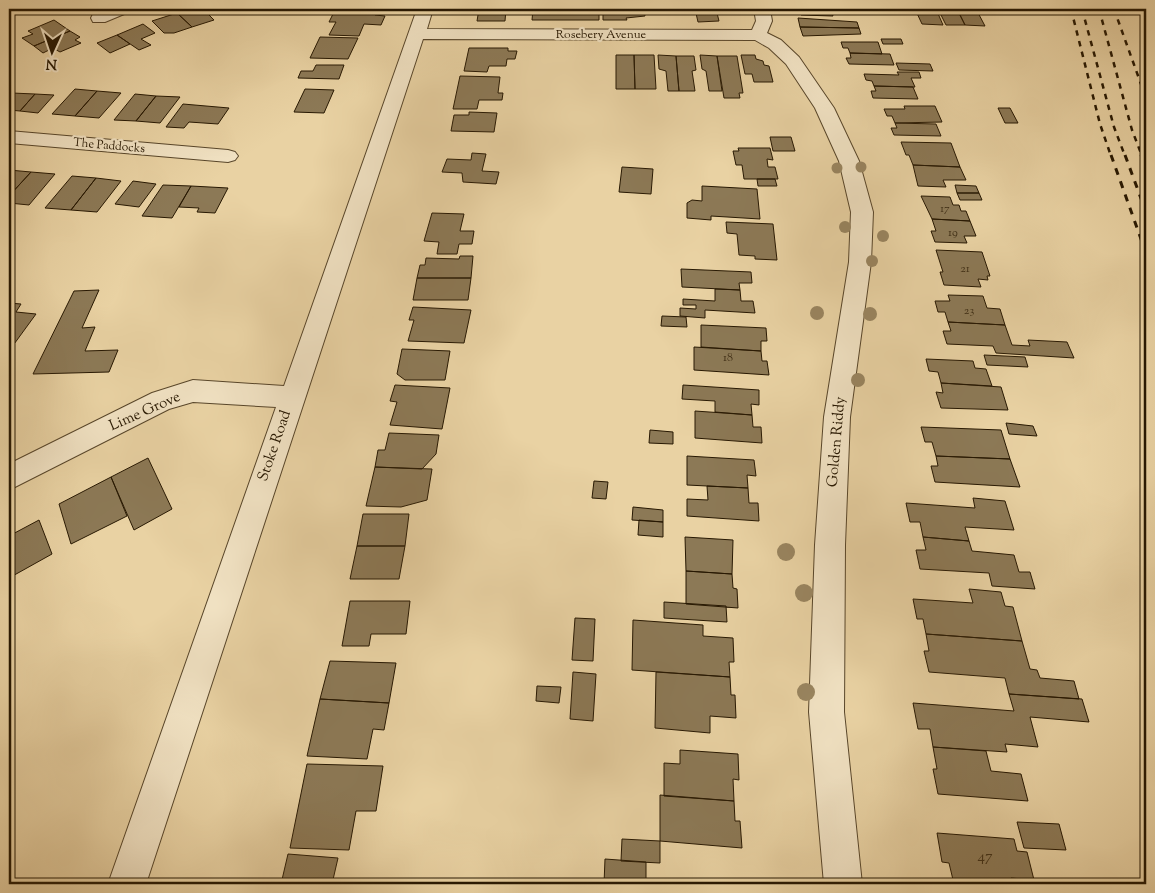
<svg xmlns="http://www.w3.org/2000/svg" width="1155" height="893" viewBox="0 0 1155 893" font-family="'Sorts Mill Goudy',serif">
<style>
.building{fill:#8c7956;stroke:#271802}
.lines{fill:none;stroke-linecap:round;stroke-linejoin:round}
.minor-casing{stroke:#58462a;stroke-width:2}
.minor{fill:#f1e2c3;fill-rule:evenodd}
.rail-far1{stroke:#271802;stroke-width:2.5;stroke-dasharray:5.5 5.5;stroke-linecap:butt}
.rail{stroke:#271802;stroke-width:3;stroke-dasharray:7 7;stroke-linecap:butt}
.tree{fill:#998560}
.labels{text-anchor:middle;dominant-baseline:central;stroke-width:4.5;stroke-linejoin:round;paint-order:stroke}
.far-number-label{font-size:11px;fill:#403017}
.far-street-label{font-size:12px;fill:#271802;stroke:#f1e2c3}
.number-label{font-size:12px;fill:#403017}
.street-label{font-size:15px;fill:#271802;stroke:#f1e2c3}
.near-number-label{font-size:15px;fill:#403017}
</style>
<rect width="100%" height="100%" fill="#e9d2a3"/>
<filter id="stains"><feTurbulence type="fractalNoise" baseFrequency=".004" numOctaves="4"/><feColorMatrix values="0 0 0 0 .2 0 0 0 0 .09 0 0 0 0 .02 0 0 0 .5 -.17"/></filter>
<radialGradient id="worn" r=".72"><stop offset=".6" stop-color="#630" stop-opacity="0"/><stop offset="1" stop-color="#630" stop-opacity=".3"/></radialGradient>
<path class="building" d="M49 9H70L57 14Z
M188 9H212L216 13 209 15 214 20 192 27 177 13Z
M226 9H247V10L227 13Z
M479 9H506L505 21H477Z
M533 9H599V20H532Z
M607 9H644L645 16 626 18 627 20H603V12H608Z
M695 9H726L727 13H717L719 21 698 22Z
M797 9H836L837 10H831L833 16 801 15Z
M915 9H936L943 25 922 24Z
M938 9H957L965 25H946Z
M957 9H976L985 26 965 25Z
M334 12 373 13 375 15 385 16 381 25 364 24 359 36 329 35 336 22H329Z
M177 13 192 27 174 33H164L152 21Z
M798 18 857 22 859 28 800 27Z
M54 20 70 31 34 46 22 38 33 34 28 31Z
M143 24 155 33 141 39 151 45 139 50 117 35Z
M800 27 859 28 861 34 803 36Z
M70 31 80 37 75 40 81 43 60 52 53 48 43 53 34 46Z
M117 35 130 44 110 53 97 43Z
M320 37 358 38 348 59 310 58Z
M881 39H901L903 44H883Z
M841 42H878L882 54 850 53 848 48H843Z
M469 48H508V51H517L515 59H507L506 66H489L487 72 464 71Z
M850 53 890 54 894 65 849 64 846 58H851Z
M616 55H634L635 89H616Z
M634 55H654L656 89H635Z
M658 55 676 56 679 91H668L666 71 659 69Z
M700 55 717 56 722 91H709L706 71 702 69Z
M741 55H755L756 59 763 61 764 65 769 66 773 82H754L752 74H745Z
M676 56H694L696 70 692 71 695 91H679Z
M717 56H737L743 93H739L740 98H724Z
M896 63 930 64 933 71 899 70Z
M316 65H344L339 79 298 78 301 71H313Z
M897 72H919L921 78H911L915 87 874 86 872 81 866 80 864 74 899 75Z
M460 76 500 77 498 93H503L502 100H479L477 109H453Z
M874 86 913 87 918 99 873 98 871 91H876Z
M75 89 97 91 75 116 52 114Z
M305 89 334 90 324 113 294 112Z
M97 91 121 93 99 118 75 116Z
M12 93 35 94 20 111 9 110V96Z
M35 94 54 95 38 113 20 111Z
M135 94 156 96 136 121 114 120Z
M156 96 180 97 160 123 136 121Z
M183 104 229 108 218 124 189 122 184 128 166 127Z
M904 106H935L942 122 895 123 892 116H887L884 109H905Z
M998 108H1010L1018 123H1005Z
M469 112 497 113 494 132 451 131 454 115H469Z
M895 123 936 124 941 136 894 135 891 128H897Z
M770 137H791L795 151H773Z
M901 142 951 143 960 167 913 165 909 155H906Z
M738 148H770L773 160 767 159 768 167H775L778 179H744L742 165H736L733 151H739Z
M472 153 486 154 482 171 499 172 496 184 463 182 462 173 442 172 447 159 471 160Z
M913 165 960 167 966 180H943L946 187 918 186Z
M622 167 653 169 651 194 619 192Z
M9 170 31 172 9 196Z
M31 172 55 174 29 205 9 203V196Z
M72 176 96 178 71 210 45 208Z
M96 178 121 181 97 212 71 210Z
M757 179H775L777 186H758Z
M133 181 156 184 139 207 115 204Z
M163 185 191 186 172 218 142 216Z
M955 185 976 186 979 193H957Z
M191 186 228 188 215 213 197 212 199 208 179 207Z
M702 186 757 189 760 219 711 216V220L687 218V203L692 200 702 201Z
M957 193H979L982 200H960Z
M921 196 950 197 953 205H959L961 211H966L970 221 932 219Z
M432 213 464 214 460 231H474L472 244H459L457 254H437L439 242 424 241Z
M932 219 970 221 976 236H964L967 243 935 242 931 231H936Z
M726 222 773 224 777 260 755 259V256L739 255 737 234 727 233Z
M936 250 982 252 990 276H987L988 280 978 279 981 287 944 285 940 272H943Z
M460 256H473L471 278H417L420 265H425L426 258 459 259Z
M681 269 751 272 752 283H739L740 290 682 287Z
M417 278H471L468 300H413Z
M715 289 740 290 741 301H753L755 313 705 310V318L680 316V308L696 309V305H683V299L715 301Z
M99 290 82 328 95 327 85 351 118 350 109 372 33 374 74 291Z
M948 295 983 296 987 308 1000 309 1005 325 948 322 945 312H938L935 301H950Z
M9 303 21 304 16 312 36 314 9 351Z
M413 307 471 310 464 343 408 341 414 320H409Z
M662 316 686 317 687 327 661 326Z
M948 322 1005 325 1012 345 1030 346 1028 340 1067 342 1074 358 996 353 993 346 947 344 943 331H951Z
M701 325 766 328 767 341H761V351L701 347Z
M694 347 761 351 762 361H767L769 375 694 370Z
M402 349 450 351 445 380H405L397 374Z
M984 355 1025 357 1028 367 987 365Z
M926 359 973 361 975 368 986 369 992 386 941 383 938 372 929 371Z
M941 383 1001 387 1008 410 941 408 936 392 943 393Z
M395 385 450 388 442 429 390 425 397 402 390 401Z
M683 385 759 390V405L751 404 752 415 715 412V401L682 399Z
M695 411 752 415 753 427H761L762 443 695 438Z
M1006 423 1033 426 1037 436 1009 434Z
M921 427 1001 430 1010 459 936 456 932 442H925Z
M650 430 673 432V444L649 443Z
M389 433 439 435 436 454 422 469 375 467 378 450H385Z
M687 456 754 460 756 476 747 475 748 488 687 485Z
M936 456 1010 459 1020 487 935 482 931 466H938Z
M148 458 172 509 134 530 111 477Z
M375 467 432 469 427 500 401 507 366 506Z
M111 477 127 516 71 544 59 504Z
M594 481 608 482 606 499 592 498Z
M707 486 748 488 749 503H758L759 521 687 516V499L708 500Z
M973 498 1005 501 1014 530 965 527 969 541 923 537 920 522H910L906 503 975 508Z
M633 507 663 510V522L632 520Z
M363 514H409L405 546H357Z
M39 520 52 554 9 578V536Z
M639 520 663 522V537L638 535Z
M685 537 733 540 732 574 686 571Z
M923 537 969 541 972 551 1014 555 1019 572H1030L1035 589 992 586 989 573 920 569 916 550H926Z
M357 546H405L399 579H350Z
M686 571 732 574 733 588 737 589 738 608 686 604Z
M969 589 1001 592 1005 606 1013 607 1022 641 926 634 923 619H917L913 599 973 603Z
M350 601H410L406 634H371L369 646H342Z
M664 602 726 606 727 622 664 618Z
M575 618 595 619 593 661 572 660Z
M633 620 703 625V636L733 638 734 662H729L730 677 632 670Z
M926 634 1022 641 1030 669 1037 670 1040 678 1074 681 1079 699 1009 694 1005 678 929 672 924 651H929Z
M330 661 396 663 389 703 320 699Z
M573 672 596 674 593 721 570 719Z
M656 672 730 677 731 695H735L736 718 710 716V733L655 728Z
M537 686 561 687 559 703 536 701Z
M1009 694 1082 699 1089 722 1030 717 1038 747 1005 744 1007 752 933 747 930 729H918L913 703 1014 711Z
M320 699 389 703 384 730 373 729 367 759 307 756Z
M933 747 986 751 991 771 1021 774 1028 801 938 794 933 769H937Z
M680 750 738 754 739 780 733 779 734 801 664 796V763L680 764Z
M307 764 383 766 376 811H356L349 850 290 848Z
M660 795 734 801 735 821H740L742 848 660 841Z
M1017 822 1059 824 1066 850 1024 848Z
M937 833 1014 839 1017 851 1027 852 1034 880 1011 878 1012 884H954L949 863 942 862Z
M622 839 660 841V863L621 861Z
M288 854 338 858 332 884H281Z
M605 859 646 862V884H604Z"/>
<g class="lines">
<defs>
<path id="minor" d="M109 9H131L129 12 105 22H93L91 18 93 14Z
M417 9H433L427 29 752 30 756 21 754 9H770L772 21 767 33 781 40 799 57 834 108 859 161 873 212 871 262 850 417 845 545 844 712 862 884H824L809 712 815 545 824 417 849 262 851 212 839 161 815 108 786 64 769 48 755 40 423 39 146 884H108L276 407 193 402 169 409 9 490V464L152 393 193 380 284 386Z
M9 131 228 150 235 152 238 156 235 160 228 162 9 143Z"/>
</defs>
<use href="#minor" class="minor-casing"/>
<use href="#minor" class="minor"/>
<path class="rail-far1" d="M1071 9 1100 124 1111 156
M1082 9 1114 127 1125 156
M1099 9 1132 130 1142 156
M1114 9 1146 98"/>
<path class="rail" d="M1111 155 1146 253
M1125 155 1146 212
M1141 155 1146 168"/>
</g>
<g class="tree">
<circle cx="861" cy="167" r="5.5"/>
<circle cx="837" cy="168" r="5.5"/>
<circle cx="845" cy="227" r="6"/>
<circle cx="883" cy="236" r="6"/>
<circle cx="872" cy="261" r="6"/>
<circle cx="817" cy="313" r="7"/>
<circle cx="870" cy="314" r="7"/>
<circle cx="858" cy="380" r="7"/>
<circle cx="786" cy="552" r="9"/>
<circle cx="804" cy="593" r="9"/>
<circle cx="806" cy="692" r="9"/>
</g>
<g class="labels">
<g class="far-number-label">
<text x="945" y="209">17</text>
</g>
<g class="far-street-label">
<text x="601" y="35">Rosebery Avenue</text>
<text transform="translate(109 146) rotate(5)">The Paddocks</text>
</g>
<g class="number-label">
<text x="953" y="233">19</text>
<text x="965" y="269">21</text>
<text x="969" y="311">23</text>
<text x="728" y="358">18</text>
</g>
<g class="street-label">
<text transform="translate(145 412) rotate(-24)">Lime Grove</text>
<text transform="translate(837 442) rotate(-85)">Golden Riddy</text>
<text transform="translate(275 446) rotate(-71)">Stoke Road</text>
</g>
<g class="near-number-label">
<text x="985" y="857">47</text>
</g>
</g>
<rect width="1155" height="893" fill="none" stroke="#e9d2a3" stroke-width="30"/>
<rect x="10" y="10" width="1135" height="873" fill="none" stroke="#271802" stroke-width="2.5"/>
<rect x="15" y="15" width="1125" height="863" fill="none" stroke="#271802"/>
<g transform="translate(52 52) rotate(183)" stroke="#f1e2c3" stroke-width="4" paint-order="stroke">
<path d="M0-4L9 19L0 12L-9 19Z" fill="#271802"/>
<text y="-8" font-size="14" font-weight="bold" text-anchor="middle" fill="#271802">N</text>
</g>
<rect width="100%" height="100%" filter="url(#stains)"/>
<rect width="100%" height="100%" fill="url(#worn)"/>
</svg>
